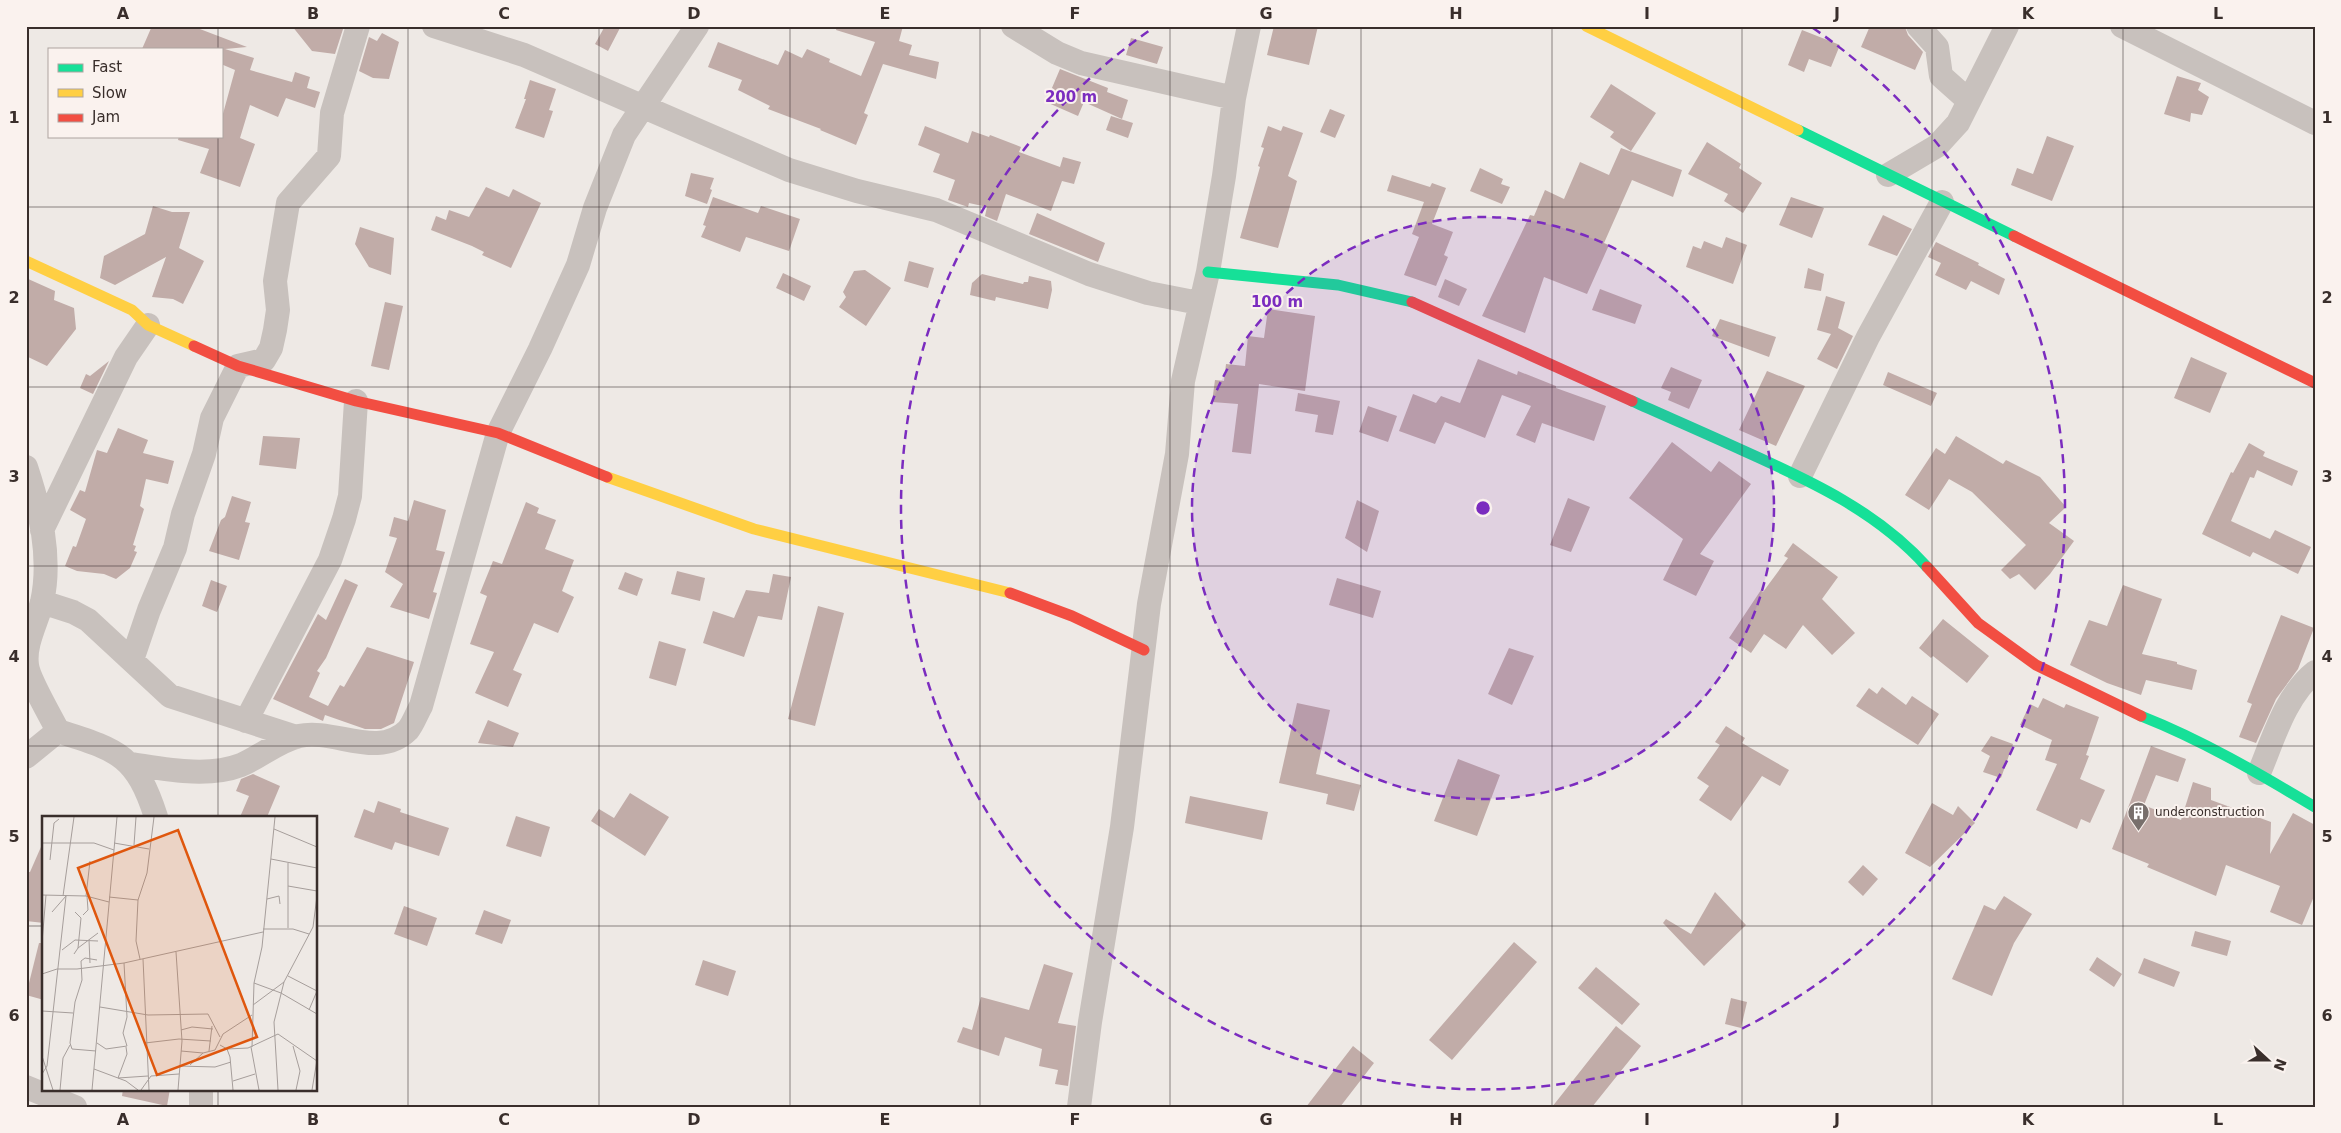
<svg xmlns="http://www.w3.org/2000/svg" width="2341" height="1133" viewBox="0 0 2341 1133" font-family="'DejaVu Sans',sans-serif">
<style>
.building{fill:#c1aca8}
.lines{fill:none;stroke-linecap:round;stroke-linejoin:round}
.street{stroke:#c8c1bd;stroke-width:24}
.fast{stroke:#16e098;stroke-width:11}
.slow{stroke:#ffcf43;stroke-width:11}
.jam{stroke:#f24e42;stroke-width:11}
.grid{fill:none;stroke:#392e2b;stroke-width:1;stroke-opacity:0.55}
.ring{fill:none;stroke:#7b2cbf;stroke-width:2.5;stroke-dasharray:9 6}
.labels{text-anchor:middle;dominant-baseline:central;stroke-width:4;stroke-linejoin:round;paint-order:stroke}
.poi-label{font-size:12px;fill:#392e2b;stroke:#faf2ee;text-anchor:start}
.inset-road{fill:none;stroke:#a69e9b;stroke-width:1}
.view{fill:#df570e;fill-opacity:0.15;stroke:#df570e;stroke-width:2.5}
.inset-edge{fill:none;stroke:#392e2b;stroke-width:2.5}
.centre{fill:#7b2cbf;stroke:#faf2ee;stroke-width:2.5}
.ring-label{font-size:15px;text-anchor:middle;font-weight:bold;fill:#7b2cbf;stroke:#faf2ee;stroke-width:4;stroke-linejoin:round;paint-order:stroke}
.neatline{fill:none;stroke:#392e2b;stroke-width:2}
.grid-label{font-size:16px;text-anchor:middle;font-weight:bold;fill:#392e2b}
</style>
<rect width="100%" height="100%" fill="#eee9e5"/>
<path class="building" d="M152 26H192L247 47 225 49 254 58 250 70 292 82 295 72 310 77 307 88 320 92 315 108 286 98 278 117 250 105 240 138 255 144 240 187 200 173 209 149 178 140 179 136H221V121L235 70 221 64V49H142Z
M292 26H344L335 54 312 51Z
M605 26H621L608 51 595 44Z
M837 26H903L899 41 912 45 909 55 939 62 936 79 883 64 864 113 868 115 856 145 820 130 821 129 768 109 770 106 738 90 742 80 708 67 718 42 778 65 785 50 802 58 807 49 830 59 829 62 861 76 875 42 836 30Z
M1274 26H1318L1309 65 1267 55Z
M1870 26 1905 27 1908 35 1923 52 1915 70 1861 47Z
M1802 30 1840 45 1831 67 1809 59 1804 72 1788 65Z
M382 33 399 42 389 79 373 78 359 71 369 37 377 41Z
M1131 38 1163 47 1157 64 1126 55Z
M1060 69 1108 88 1107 92 1128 100 1122 119 1084 102 1078 116 1046 102Z
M2177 76 2201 83 2198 90 2209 97 2202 115 2191 113 2190 122 2164 114Z
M530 80 556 89 549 110 553 111 544 138 515 128 526 99H524Z
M1611 84 1656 113 1631 151 1610 137 1614 132 1590 117Z
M1330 109 1345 115 1335 138 1320 132Z
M1111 116 1133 123 1128 138 1106 130Z
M925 126 968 143 972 131 989 137 990 135 1021 147 1019 152 1060 167 1063 157 1081 162 1074 184 1062 181 1051 211 1006 194 997 221 985 216 987 207 969 203 968 207 948 200 955 180 933 172 940 154 918 145Z
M1268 126 1281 131 1283 126 1303 133 1288 176 1297 181 1278 248 1240 238 1260 167 1258 166 1264 148 1261 147Z
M2047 136 2074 146 2052 201 2011 185 2017 168 2033 174Z
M1707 142 1741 164 1739 168 1762 183 1743 213 1724 201 1728 194 1688 174Z
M1621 148 1682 170 1673 197 1632 180 1604 243 1609 245 1587 294 1544 277 1525 333 1482 316 1530 215 1534 216 1545 190 1564 199 1580 162 1609 175Z
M1480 168 1503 179 1501 184 1510 187 1502 204 1470 191Z
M691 173 714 178 710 189 712 190 707 204 685 196Z
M1392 175 1430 187 1432 183 1446 188 1432 224 1453 232 1444 255 1448 257 1436 286 1404 275 1419 237 1412 234 1424 202 1387 191Z
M486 187 509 197 513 189 541 203 511 268 482 255 484 252 472 246 431 230 436 216 446 220 449 210 469 217Z
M713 197 758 213 761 206 800 219 789 251 746 237 740 252 701 237 706 226 703 225Z
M1791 197 1824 208 1812 238 1779 225Z
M153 206 172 212H190L179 248 204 261 183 304 173 299 152 297 166 257 115 285 100 278 104 256 145 234Z
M1037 213 1105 243 1098 262 1029 234Z
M1883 215 1912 229 1897 256 1868 245Z
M360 227 394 238 391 275 369 267 355 244Z
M1726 237 1747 245 1733 284 1686 267 1693 246 1701 249 1704 241 1722 248Z
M1936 242 1979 263 1978 265 2005 279 1999 295 1971 281 1966 290 1935 275 1941 263 1928 257Z
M909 261 934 268 928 288 904 281Z
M1808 268 1824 274 1821 291 1804 288Z
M865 270 891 288 866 326 839 307 846 297 843 292 854 271Z
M783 273 811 286 804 301 776 288Z
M982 274 1023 284 1024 282H1028L1029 276 1051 281 1052 290 1048 309 996 297 995 301 970 295 972 283Z
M26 278 55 291 54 300 74 308 76 329 47 366 26 356Z
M1445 279 1467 289 1459 306 1438 297Z
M1600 289 1642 305 1635 324 1592 310Z
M1826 296 1845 302 1838 328 1853 336 1837 369 1817 359 1831 334 1817 330Z
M385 302 403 306 389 370 371 366Z
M1268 309 1315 316 1305 391 1259 384 1251 454 1232 452 1238 404 1212 402 1215 380 1224 381 1226 364 1245 366 1248 336 1264 338Z
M1720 319 1776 337 1769 357 1712 336Z
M2191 357 2227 373 2210 413 2174 398Z
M1478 359 1517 375 1518 371 1556 386V388L1606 406 1594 441 1542 423 1535 443 1516 435 1531 406 1502 395 1485 438 1445 422 1435 444 1399 431 1413 394 1436 403 1441 396 1460 403Z
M109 361 93 394 80 388 86 374 90 376Z
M1671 367 1702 380 1689 409 1668 400 1671 392 1661 388Z
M1767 371 1805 386 1776 446 1739 430Z
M1888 372 1937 393 1931 406 1883 385Z
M1298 393 1340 401 1333 435 1315 432 1318 415 1295 411Z
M1368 406 1397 416 1388 442 1359 432Z
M118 428 148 440 143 453 174 461 168 484 146 479 140 506 144 509 133 545 136 546 134 551 137 552 130 568 116 579 104 574 77 571 65 566 73 546 76 547 86 519 70 510 80 490 85 492 97 450 107 453Z
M263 436 300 438 296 469 259 465Z
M1956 436 2003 464 2006 460 2040 477 2066 507 2049 523 2074 541 2050 574 2035 590 2019 574 2010 579 2001 570 2026 545 1972 492 1949 479 1929 510 1905 495 1936 448 1945 454Z
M1672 442 1711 472 1719 461 1751 484 1700 554 1714 561 1696 596 1663 580 1683 539 1629 498Z
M2249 443 2265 452 2263 456 2298 471 2292 486 2257 470 2254 478 2250 477 2231 521 2270 539 2275 530 2311 547 2298 574 2253 552 2250 557 2202 534 2231 472 2233 473Z
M232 496 251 502 245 522 250 523 239 560 209 551 221 520 225 517Z
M1568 498 1590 507 1571 552 1550 545Z
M414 500 446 510 436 550 445 552 433 592 437 593 429 619 390 607 403 584 385 572 397 538 389 536 394 517 408 521Z
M1357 500 1379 511 1367 552 1345 538Z
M526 502 539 508 537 513 556 520 545 549 574 560 562 591 574 597 558 633 534 623 513 670 522 674 508 707 475 693 494 652 470 644 487 596 480 593 493 561 502 564Z
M1793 543 1838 577 1822 599 1855 633 1832 655 1803 625 1786 649 1764 634 1751 653 1729 638 1761 590 1763 592 1788 558 1784 556Z
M677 571 705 578 700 601 671 594Z
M625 572 643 579 637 596 618 589Z
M773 574 791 577 782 620 758 616 744 657 703 643 713 611 734 618 746 590 769 593Z
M1337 578 1381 591 1373 618 1329 605Z
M345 579 358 585 326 658 317 671 320 673 309 697 328 706 340 685 344 687 367 647 414 662 394 723 381 729H365L325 715 323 721 273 699 318 614 326 620Z
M211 580 227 586 217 612 202 606Z
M2123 585 2162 599 2142 654 2177 662V664L2197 670 2192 690 2146 680 2141 695 2107 683 2070 665 2089 620 2107 626Z
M818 606 844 613 815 726 788 719Z
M2281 615 2314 628 2298 669 2276 699 2256 743 2239 737 2252 704 2247 702Z
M1943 619 1989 656 1967 683 1933 656 1931 658 1919 648Z
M659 641 686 649 676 686 649 678Z
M1509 648 1534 656 1512 705 1488 694Z
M1882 687 1906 705 1912 696 1939 714 1918 745 1856 706 1869 688 1877 694Z
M2043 698 2064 708 2066 704 2099 717 2086 755 2089 756 2080 779 2105 790 2090 823 2081 819 2077 829 2036 810 2057 764 2045 760 2052 740 2020 725 2030 704 2038 708Z
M1297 703 1330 710 1316 774 1361 785 1354 811 1326 804 1328 794 1279 783Z
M488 720 519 733 513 747 478 743Z
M1726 726 1745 738 1742 743 1789 770 1780 786 1762 776 1731 821 1699 800 1709 786 1697 778 1720 745 1715 742Z
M1991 736 2013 744 2001 778 1983 772 1990 756 1981 751Z
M2151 746 2186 759 2178 782 2156 775 2144 805 2131 800Z
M1458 759 1500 775 1477 836 1434 821Z
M253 774 280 786 267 817H240L249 796 236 791 241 779Z
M2193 782 2211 788V800L2271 822 2270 854 2293 813 2315 825V894L2302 925 2270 912 2280 886 2226 865 2216 896 2147 867 2149 864 2112 849 2131 800 2181 820Z
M630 793 669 817 645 856 591 821 599 809 614 818Z
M1190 796 1268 812 1262 840 1185 823Z
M378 801 401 809 400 812 449 828 439 856 395 842 392 850 354 837 364 809 374 813Z
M1932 803 1953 815 1958 806 1975 823 1930 867 1905 853Z
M516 816 550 827 541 857 506 846Z
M44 840V923L26 921V872H30Z
M1863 865 1878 879 1863 896 1848 882Z
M1715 892 1746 925 1704 966 1663 923 1666 919 1691 934Z
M2004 896 2032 914 2014 943 1992 996 1952 979 1984 905 1995 910Z
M404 906 437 918 427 946 394 934Z
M484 910 511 920 502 944 475 934Z
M2195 931 2231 941 2227 956 2191 946Z
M1514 942 1537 962 1452 1060 1429 1040Z
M39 943H44V1000L26 995Z
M2097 957 2122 974 2114 987 2089 970Z
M2144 958 2180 972 2174 987 2138 973Z
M703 960 736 971 728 996 695 985Z
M1044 964 1073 973 1058 1023 1076 1026 1068 1086 1055 1084 1058 1070 1039 1066 1042 1049 1005 1037 999 1056 957 1042 963 1027 972 1030 981 997 1029 1010Z
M1596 967 1640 1004 1622 1025 1578 988Z
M1731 998 1747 1002 1741 1028 1725 1024Z
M1616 1026 1641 1046 1592 1107H1552Z
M1353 1046 1374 1063 1340 1107H1306Z
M123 1089H170L167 1106 122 1096Z"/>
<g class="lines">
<path class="street" d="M434 26 524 55 789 170 857 191 936 210 1089 274 1148 293 1199 303
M1013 26 1057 53 1081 63 1234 98
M1918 26 1937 47 1941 76 1969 101
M2122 26 2315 123
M1888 175 1937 146 1958 123 2007 26
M26 467C40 509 52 557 42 602 37 622 24 644 27 665 28 678 51 717 58 731 117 750 136 754 156 817
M1800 476 1868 337 1942 202
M42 530 126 357 148 325
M42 602 73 612 88 620 170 696 296 737
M132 660 149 610 175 548 183 514 204 454 212 418 238 366 264 360 271 348 275 330 278 310 275 281 288 203 329 156 332 113 358 26
M246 721 330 560 344 519 350 496 356 401
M26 757 58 731
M131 764C165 769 207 778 241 765 260 757 278 741 299 736 334 728 378 760 408 730 413 724 417 713 421 706L498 433 540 349 578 265 595 208 624 135 697 26
M2259 773C2273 740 2285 696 2315 672
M26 1087 75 1107
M201 1089V1107
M1079 1107 1090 1022 1122 827 1149 604 1177 454 1183 381 1208 272 1224 176 1234 98 1249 26"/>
<path class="fast" d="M1798 130 2014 236
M1208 272 1338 285 1412 302
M1632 401C1670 418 1707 434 1744 451 1811 481 1878 512 1927 567
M2141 716C2202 740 2258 773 2315 807"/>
<path class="slow" d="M1586 26 1798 130
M26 261 132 310 148 325 194 346
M607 477 754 529 1010 593"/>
<path class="jam" d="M2014 236 2315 383
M1412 302 1632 401
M194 346 238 366 356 401 498 433 607 477
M1927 567 1978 623 2036 665 2141 716
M1010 593 1072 616 1144 650"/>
</g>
<path class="grid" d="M218 26V49M408 26V1107M599 26V1107M790 26V1107M980 26V1107M1170 26V1107M1361 26V1107M1552 26V1107M1742 26V1107M1932 26V1107M2123 26V1107M218 136V817M26 207H2315M26 387H2315M26 566H2315M26 746H2315M26 926H44M316 926H2315M218 1089V1107"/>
<circle cx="1483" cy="508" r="291" fill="#7b2cbf" fill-opacity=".12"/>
<g class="ring">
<circle cx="1483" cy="508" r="291"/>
<path d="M1813 28A582 582 0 1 1 1153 28"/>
</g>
<defs>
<symbol id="building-pin" viewBox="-11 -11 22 30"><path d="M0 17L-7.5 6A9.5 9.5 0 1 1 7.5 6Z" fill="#786f6c" stroke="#faf2ee"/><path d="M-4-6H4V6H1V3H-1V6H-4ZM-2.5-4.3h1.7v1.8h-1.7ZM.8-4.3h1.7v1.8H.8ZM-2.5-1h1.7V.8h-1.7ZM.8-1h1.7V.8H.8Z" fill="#fff"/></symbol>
</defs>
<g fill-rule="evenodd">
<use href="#building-pin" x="2126" y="800" width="25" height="34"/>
</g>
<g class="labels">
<g class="poi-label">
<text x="2155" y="812">underconstruction</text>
</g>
</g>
<g transform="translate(42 816)">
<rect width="275" height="275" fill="#eee9e5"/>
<path class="inset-road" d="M232 13 275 31M0 27H52L72 34M72 27 107 33M92 29 94 1M229 43 275 52M8 44 12 7 17 3M246 47V112M246 70 275 75M0 79 44 80 67 86M21 80 32 1M44 80 48 45M67 81 96 84M225 83 237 80 238 88M10 96 24 80M41 99 46 94 45 80M221 113H251L267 118M47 124 48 147M0 126 4 79M36 132 56 117M20 134 33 124 56 125M134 136 140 225 136 274M32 138 36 132 39 102 33 96M98 143 94 125 96 84 105 57 112 1M101 143 107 274M0 158 15 153H35L82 147 221 116M246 160 275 175M212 167 239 177 275 198M211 189 242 166M58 191 106 199 166 198 178 221M267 194 275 175M0 195 31 197M139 214 150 211 171 213M55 227 64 233 85 230 81 217 85 201 82 147M103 227 137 223 169 225M178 229 185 233 188 241 191 274M251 230 258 255 254 274M84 231 85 238 76 262 106 260M209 231 217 274M210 231 212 167 220 131 233 1M185 233 206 232 236 218 275 245M54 235 30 233 28 227 33 186 40 164 39 145 43 142 55 144M139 235 161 237M167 235 170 210M0 240 11 274M148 249 161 237 173 234 181 218 210 199M137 250 173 251 189 246M52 253 84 265 96 274M0 258 5 250 24 80M191 265 213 258M18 274 21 242 28 229M50 274 75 1M99 274 109 260 137 258M236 274 232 206 242 166 271 111 275 80M270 274 275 244"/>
<path class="view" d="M136 14 215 221 115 259 36 52Z"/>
<rect width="275" height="275" class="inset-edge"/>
</g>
<circle cx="1483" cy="508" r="8" class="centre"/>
<g class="ring-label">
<text x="1071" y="102">200 m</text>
<text x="1277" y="307">100 m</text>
</g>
<rect width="2341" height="1133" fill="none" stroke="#faf2ee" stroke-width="55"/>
<rect x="48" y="48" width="175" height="90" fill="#faf2ee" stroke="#ada4a0"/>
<rect x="58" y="64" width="25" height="8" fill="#16e098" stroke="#ada4a0"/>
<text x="92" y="72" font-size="15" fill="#392e2b">Fast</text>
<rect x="58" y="89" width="25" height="8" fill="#ffcf43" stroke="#ada4a0"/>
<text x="92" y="98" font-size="15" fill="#392e2b">Slow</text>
<rect x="58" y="114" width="25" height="8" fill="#f24e42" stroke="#ada4a0"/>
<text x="92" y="122" font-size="15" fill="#392e2b">Jam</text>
<g transform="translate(2268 1060) rotate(111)" stroke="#faf2ee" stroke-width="4" paint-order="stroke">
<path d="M0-4L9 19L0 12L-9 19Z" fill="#392e2b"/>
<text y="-8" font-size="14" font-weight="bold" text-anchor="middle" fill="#392e2b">N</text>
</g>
<rect x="28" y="28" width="2286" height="1078" class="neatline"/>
<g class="grid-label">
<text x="123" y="19">A</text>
<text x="313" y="19">B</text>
<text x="504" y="19">C</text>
<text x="694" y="19">D</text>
<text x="885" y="19">E</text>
<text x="1075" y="19">F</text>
<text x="1266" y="19">G</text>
<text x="1456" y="19">H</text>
<text x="1647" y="19">I</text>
<text x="1837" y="19">J</text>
<text x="2028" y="19">K</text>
<text x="2218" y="19">L</text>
<text x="14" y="123">1</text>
<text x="2327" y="123">1</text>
<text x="14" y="303">2</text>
<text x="2327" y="303">2</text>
<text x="14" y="482">3</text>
<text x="2327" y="482">3</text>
<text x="14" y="662">4</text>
<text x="2327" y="662">4</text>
<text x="14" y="842">5</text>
<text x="2327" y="842">5</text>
<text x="14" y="1021">6</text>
<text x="2327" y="1021">6</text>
<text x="123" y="1125">A</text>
<text x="313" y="1125">B</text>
<text x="504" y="1125">C</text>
<text x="694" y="1125">D</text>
<text x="885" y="1125">E</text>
<text x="1075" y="1125">F</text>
<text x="1266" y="1125">G</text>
<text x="1456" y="1125">H</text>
<text x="1647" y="1125">I</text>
<text x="1837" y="1125">J</text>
<text x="2028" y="1125">K</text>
<text x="2218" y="1125">L</text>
</g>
</svg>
